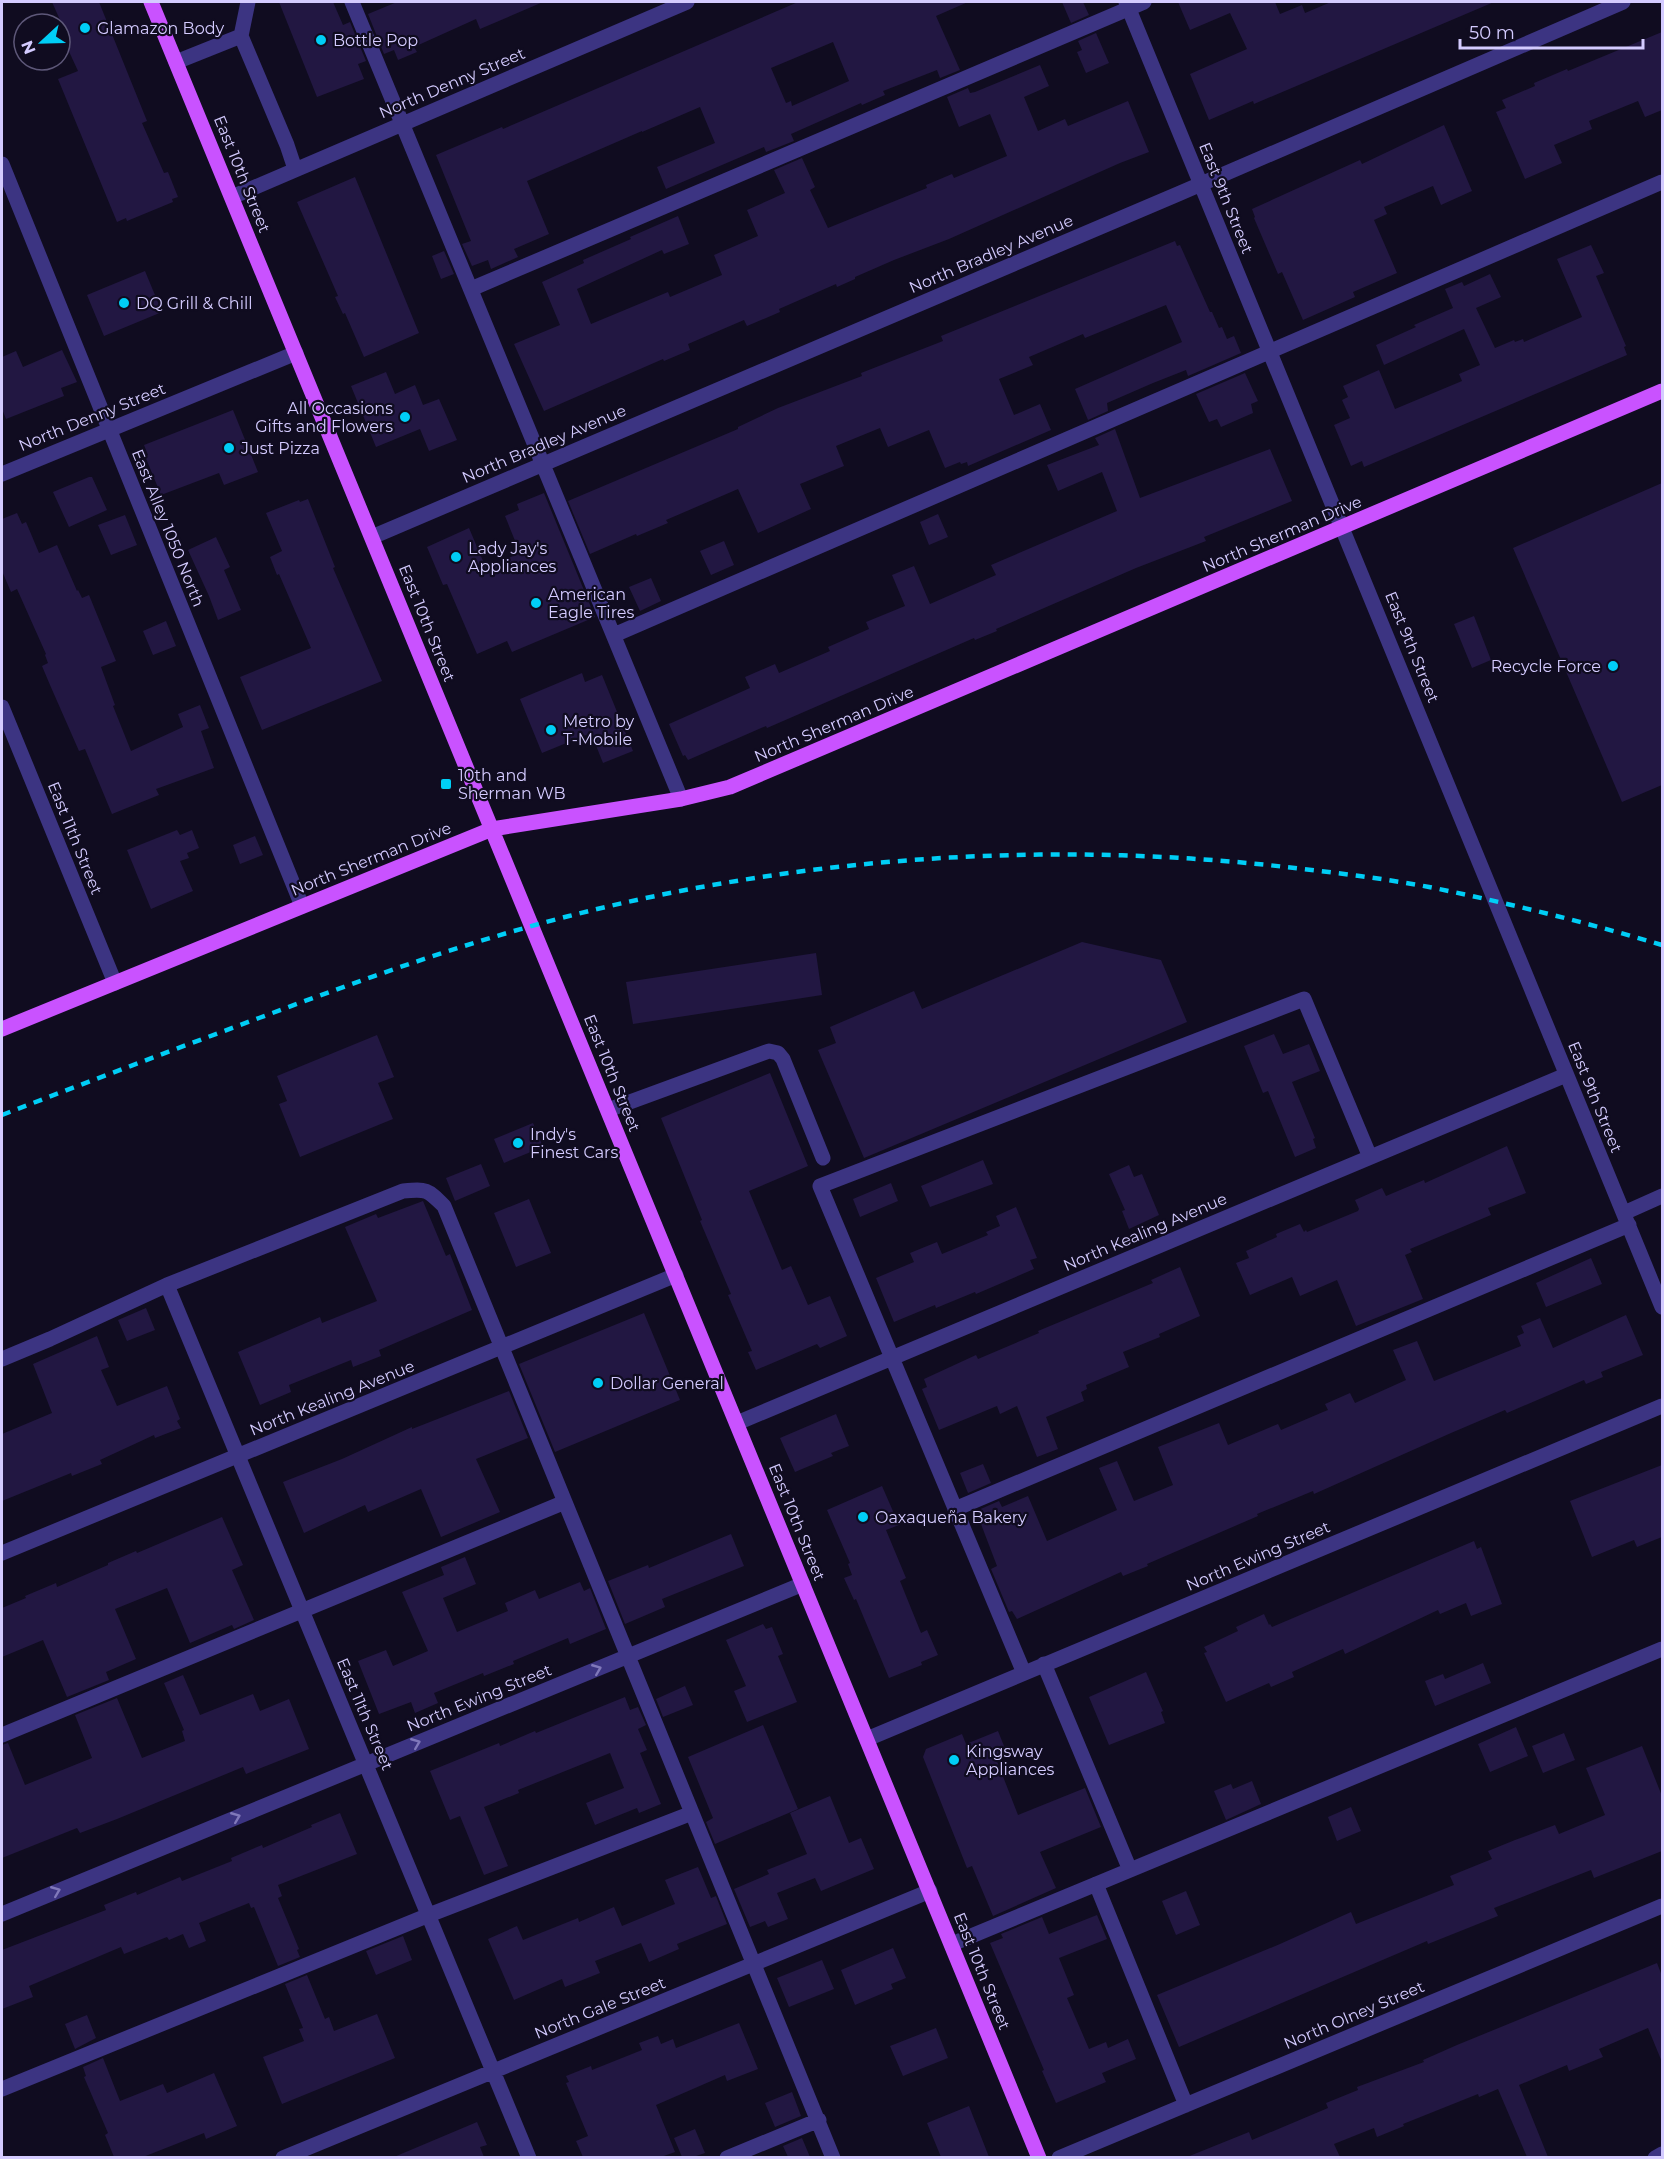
<svg xmlns="http://www.w3.org/2000/svg" width="1664" height="2159" viewBox="0 0 1664 2159" font-family="Montserrat,sans-serif">
<style>
.building{fill:#221742;fill-rule:evenodd}
.lines{fill:none;stroke-linecap:round;stroke-linejoin:round}
.minor{stroke:#3c3482;stroke-width:15}
.major{stroke:#c952ff;stroke-width:15}
.rail{stroke:#00cef6;stroke-width:4.5;stroke-dasharray:9 8;stroke-linecap:butt}
.oneway{stroke:#8078ba}
.poi-dot{fill:#00cef6;stroke:#100c20;stroke-width:2}
.labels{text-anchor:middle;dominant-baseline:central;stroke-width:4.5;stroke-linejoin:round;paint-order:stroke}
.poi-label{font-size:16px;fill:#d4cbff;stroke:#100c20;text-anchor:start}
.street-label{font-size:16px;fill:#d4cbff;stroke:#100c20}
</style>
<rect width="100%" height="100%" fill="#100c20"/>
<path class="building" d="M52 2H99L147 121 142 123 164 173 168 172 178 197 172 199 173 202 127 221 126 218 117 222 58 79 78 71 60 32V24H57L56 22 60 20Z
M279 2H333L343 25 350 22 366 61 358 64 364 79 317 97Z
M397 2H543L480 29 476 19 414 47 417 52 398 60 394 50 384 54 368 14Z
M798 2H968L936 16 960 70 940 78 937 70 883 91 885 95 862 105 861 103 791 134 794 141 766 152 764 147 666 189 657 167 715 143 700 107 642 132V131L527 181 549 234 514 249 518 257 491 269 488 260 472 266 462 244 471 241 436 155 502 127 503 129ZM833 42 849 81 792 106 791 101 786 103 771 68Z
M1062 2H1083L1089 15 1071 23Z
M1178 2H1275L1280 14 1302 5 1305 13 1331 2H1494L1254 104 1253 101 1209 120 1190 74 1247 49 1230 13 1190 30Z
M1662 32V110L1645 117 1638 101 1589 121 1592 129 1554 145 1562 163 1525 179 1496 112 1506 108 1502 100 1535 86 1534 83 1567 69 1568 71Z
M1096 33 1109 63 1086 73 1077 52 1082 50 1078 41Z
M1040 65 1049 86 1024 97 1038 131 1065 119 1068 126 1128 101 1149 152 1120 163 949 239 894 260 855 277V279L837 287 836 284 779 309 780 312 747 326 744 320 688 344 690 350 664 361 663 359 544 411 514 344 560 325 542 282 584 263 583 260 631 239 630 237 678 216 689 244 664 254 662 250 577 289 591 324 668 292 670 297 722 275 714 255 758 236 747 210 785 193 774 170 802 158 815 187 810 190 828 228 927 188 926 185 952 174 954 178 1007 156 990 114 959 127 947 97 968 88 970 93 975 92Z
M1444 125 1472 191 1441 205 1433 186 1384 207 1387 214 1374 220 1397 273 1353 292 1355 297 1303 320 1282 272 1278 274 1254 218 1255 217 1252 209 1360 160 1362 164Z
M355 177 419 333 364 357 345 313 343 314 335 297 338 296 297 202Z
M1175 241 1177 246 1180 245 1210 312H1212L1219 328 1222 327 1227 339 1234 336 1241 353 1188 376 1186 370 1153 383 1107 403 1108 411 1088 420 1075 389 1182 342 1166 305 1085 338 1083 334 1029 357 1033 365 999 379 1014 415 1040 404 1051 430 968 466 967 462 961 464 960 462 945 468 929 430 888 447 880 428 836 446 844 466 800 484 811 509 758 533 738 489 666 520 668 523 637 536 636 534 590 554 568 501 738 429V427L778 408 862 376 861 373 943 341 941 336Z
M1591 245 1604 273 1596 276 1626 346 1624 347 1627 355 1364 467 1362 461 1351 466 1334 425 1350 418 1342 400 1348 397 1343 386 1379 370 1395 409 1462 381 1459 374 1480 365 1464 329 1384 365 1376 345 1416 327 1414 325 1453 308 1445 289 1462 282 1464 286 1490 274 1501 297 1476 308 1495 348 1514 340 1515 342 1523 339 1524 342 1582 317 1557 259Z
M444 251 454 274 441 279 432 256Z
M145 271 162 312 104 336 87 295Z
M62 350 77 382 61 388 64 396 6 419 2 409V357L16 351 23 367Z
M386 372 395 394 415 385 423 405 439 399 457 440 429 451 420 429 376 447 351 386Z
M1245 373 1258 401 1251 404 1253 413 1221 427 1217 419 1209 422 1196 394Z
M233 410 258 472 224 485 219 473 161 495 145 456 148 455 144 445Z
M1115 429 1140 498 1270 449 1292 501 1204 537 1206 541 1136 568 996 629 997 631 975 640 974 638 767 728 766 726 688 760 685 755 683 756 669 724 750 688 745 677 775 664 779 673 830 651 828 647 869 629 866 622 905 606 892 575 914 566 930 604 996 575 991 565 1117 511 1102 472 1058 491 1047 465 1099 445 1095 438Z
M89 477H92L107 510 69 527 53 492Z
M1662 483V785L1622 802 1513 548Z
M544 493 595 617 512 652 507 641 477 654 447 584 443 585 427 547 469 528 486 568 520 553 505 516 519 510 517 504Z
M308 499 335 567 333 568 382 681 262 730 240 677 311 648 279 574 277 575 270 557 282 551 266 513 299 500 300 502Z
M17 513 22 524 26 522 39 553 57 545 77 591 78 590 82 598 89 595 116 661 101 667 115 705 113 706 131 751 183 727 178 714 200 705 209 728 201 731 214 768 156 789 159 795 112 814 85 749 79 751 50 685 42 666 48 663 45 655 46 654 17 589 11 592 2 571V519Z
M938 514 948 537 929 545 920 522Z
M125 515 137 545 111 555 98 525Z
M216 537 230 567 224 570 241 610 218 620 209 596 188 550Z
M724 541 734 565 711 575 700 551Z
M651 578 661 601 640 611 629 587Z
M1474 616 1491 660 1472 668 1454 624Z
M166 621 176 646 153 655 143 631Z
M582 673 585 682 602 675 633 751 603 763 591 733 542 753 520 699Z
M177 830 180 835 192 830 199 848 187 853 189 858 180 861 193 891 151 909 127 850Z
M255 836 263 855 240 864 233 845Z
M1082 942 1161 960 1187 1022 864 1158 818 1050 836 1043 830 1027 914 991 922 1009Z
M816 953 822 995 633 1024 626 982Z
M1274 1034 1283 1054 1309 1044 1320 1071 1292 1082 1315 1138 1313 1139 1316 1148 1295 1157 1268 1091 1263 1093 1244 1046Z
M377 1035 394 1077 378 1083 393 1119 300 1157 279 1104 287 1101 277 1076Z
M770 1073 808 1166 749 1191 782 1270 791 1266 808 1305 830 1296 847 1336 820 1348 817 1344 756 1370 748 1352 752 1351 728 1295 731 1294 700 1221 702 1220 661 1118Z
M533 1123 543 1147 504 1163 494 1139Z
M1507 1146 1526 1193 1488 1208 1491 1215 1410 1249 1412 1252 1405 1255 1423 1299 1356 1326 1337 1280 1300 1296 1292 1277 1250 1295 1236 1263 1249 1258 1246 1251 1277 1237 1276 1234 1300 1224 1304 1232 1306 1230 1307 1232 1358 1211 1359 1209 1355 1200 1382 1188 1386 1196 1424 1180 1425 1183Z
M983 1160 993 1184 930 1207 921 1186Z
M481 1164 490 1186 455 1201 446 1178Z
M1129 1165 1134 1177 1142 1174 1159 1215 1129 1229 1122 1211 1125 1210 1109 1174Z
M891 1183 898 1201 860 1217 853 1199Z
M529 1199 551 1253 516 1267 494 1213Z
M423 1201 446 1256 450 1254 472 1310 379 1350 381 1356 353 1367 351 1360 289 1385 291 1392 260 1405 238 1352 320 1317 322 1323 377 1301 345 1227 376 1214 378 1218Z
M1016 1207 1037 1258 1030 1260 1034 1269 976 1294 975 1292 936 1308 935 1305 894 1322 876 1278 914 1262 910 1253 937 1242 942 1254 988 1235 986 1232 1000 1226 996 1216Z
M1591 1258 1602 1284 1546 1307 1536 1283Z
M1180 1267 1200 1316 1159 1334 1160 1337 1123 1352 1129 1367 1086 1385 1087 1389 1081 1392 1084 1401 1046 1417 1058 1449 1037 1457 1017 1406 1000 1414 997 1406 939 1430 922 1389 927 1387 924 1379 976 1355 978 1359 1039 1333 1038 1331 1153 1283 1151 1280Z
M146 1308 155 1330 127 1341 118 1320Z
M644 1313 680 1400 555 1452 519 1364Z
M1626 1315 1643 1355 1601 1372 1603 1377 1586 1384 1584 1380 1507 1413 1505 1410 1451 1433 1314 1494 1313 1491 1257 1514 1258 1516 1147 1564 1148 1566 1123 1576 1121 1572 1017 1619 1012 1611 1009 1612 991 1569 997 1566 976 1511 999 1501 1002 1507 1028 1496 1047 1541 1117 1510 1099 1468 1117 1461 1134 1501 1173 1485 1158 1447 1219 1423 1228 1445 1278 1424 1281 1430 1323 1412 1328 1410 1325 1404 1350 1393 1355 1403 1406 1380 1393 1350 1417 1341 1434 1381 1521 1346 1517 1336 1524 1333 1521 1326 1540 1318 1553 1348Z
M97 1336 109 1367 101 1370 117 1406 167 1386 180 1419 177 1421 181 1428 155 1438 154 1435 100 1460 102 1464 72 1476 71 1473 2 1501V1434L52 1413 33 1364Z
M509 1391 528 1438 476 1459 500 1512 441 1537 421 1489 368 1512 365 1505 304 1533 283 1482 342 1459 412 1427V1429Z
M836 1414 849 1446 831 1453 833 1456 795 1472 780 1438Z
M983 1464 991 1483 968 1493 960 1473Z
M1662 1465V1537L1637 1547 1634 1540 1592 1557 1570 1501Z
M882 1486 899 1525 886 1530 906 1578 900 1581 921 1633 927 1630 938 1655 921 1662 922 1665 889 1678 856 1599 854 1600 844 1578 852 1575 848 1564 850 1563 827 1510Z
M222 1517 243 1565 232 1570 254 1620 234 1629 232 1625 190 1643 167 1588 115 1609 136 1659 106 1672 109 1680 67 1697 43 1640 2 1657V1608L26 1598 25 1596 56 1583 57 1587 108 1565V1563L136 1551 137 1553Z
M731 1534 744 1566 662 1599 665 1607 625 1624 608 1581 648 1565 649 1568Z
M1474 1541 1477 1549 1481 1547 1502 1604 1471 1616 1466 1603 1440 1614 1438 1610 1345 1654 1343 1649 1292 1672 1294 1677 1271 1687 1269 1683 1226 1702 1204 1653 1207 1652 1204 1647 1238 1631 1236 1627 1264 1614 1269 1625 1270 1624 1272 1627Z
M465 1557 476 1584 443 1598 457 1632 508 1611 505 1603 535 1590 539 1599 580 1582 584 1591 590 1588 606 1629 570 1644 568 1638 513 1661 514 1664 484 1676 483 1673 434 1693 438 1703 415 1713 411 1702 379 1714 358 1661 386 1650 393 1666 428 1651 402 1592 444 1575 441 1567Z
M763 1624 766 1629 772 1627 783 1654 778 1656 797 1702 747 1722 734 1691 746 1686 726 1640Z
M1483 1663 1491 1683 1435 1706 1425 1681 1443 1674 1445 1679Z
M1146 1672 1163 1711 1161 1712 1165 1723 1109 1745 1089 1697Z
M183 1675 200 1715 253 1694 260 1711 289 1699 309 1749 246 1774 243 1767 117 1819 80 1833 77 1828 2 1858V1745L8 1743 25 1785 92 1758 75 1715 117 1698 142 1758 185 1741 182 1731 184 1730 164 1683Z
M685 1686 693 1705 663 1717 656 1699Z
M625 1697 630 1710 638 1707 646 1725 638 1729 647 1750 640 1753 661 1804 639 1813 637 1808 595 1825 586 1803 624 1788 610 1753 518 1790 519 1793 484 1807 508 1866 484 1875 460 1816 450 1820 430 1771 499 1743 500 1746 535 1731 536 1733Z
M763 1725 798 1809 715 1844 706 1822 713 1818 688 1757Z
M1516 1727 1528 1756 1490 1772 1478 1744Z
M998 1731 1006 1751 995 1756 1018 1815 1085 1788 1101 1827 1040 1852 1056 1888 993 1916 972 1866 967 1868 923 1757 926 1749 962 1734 966 1744Z
M1564 1733 1575 1760 1543 1773 1532 1746Z
M1642 1746 1662 1796V1851L1594 1878 1591 1870 1494 1908 1498 1916 1428 1944 1427 1941 1179 2047 1157 1995 1280 1944 1351 1912 1356 1924 1454 1885 1450 1876 1492 1859 1488 1851 1515 1840 1555 1825 1559 1834 1605 1815 1586 1768Z
M1252 1781 1261 1804 1226 1820 1214 1791 1231 1784 1233 1789Z
M830 1796 849 1843 861 1838 874 1869 821 1891 815 1878 777 1893 788 1919 768 1927 765 1921 750 1927 734 1889 769 1874 767 1870 807 1854 790 1813Z
M1351 1807 1361 1831 1337 1841 1328 1817Z
M340 1813 357 1854 278 1885 282 1896 278 1898 299 1949 297 1950 300 1957 278 1966 254 1907 251 1908 249 1903 199 1923 206 1941 189 1948 183 1934 169 1940 167 1937 124 1954 121 1947 29 1986 33 1997 2 2009V1950L106 1910 104 1905 136 1892 137 1895 180 1877 182 1881 232 1861 231 1858 262 1845 263 1848 312 1827 311 1825Z
M698 1867 711 1898 716 1896 727 1924 677 1944 679 1949 649 1962 641 1943 595 1961 600 1973 565 1987 562 1979 514 2000 488 1939 517 1926 523 1940 578 1918 579 1922 614 1907 622 1926 675 1904 665 1880Z
M1186 1891 1200 1925 1176 1935 1162 1901Z
M1097 1915 1107 1939 1059 1958 1074 1995 1067 1998 1089 2049 1106 2042 1108 2048 1128 2039 1136 2059 1102 2073 1106 2082 1056 2103 1042 2071 1044 2070 990 1943 1003 1938 1001 1934 1042 1917 1049 1934Z
M403 1936 412 1960 376 1975 366 1951Z
M893 1948 906 1978 891 1984 893 1989 855 2005 841 1970Z
M822 1960 834 1989 789 2007 777 1978Z
M1657 1963 1662 1976V2062L1648 2028 1599 2049 1603 2057 1569 2071 1567 2065 1519 2085 1548 2157H1527L1498 2089 1479 2097 1478 2094 1403 2124 1404 2126 1377 2137 1374 2128 1334 2144 1340 2157H1187L1249 2132 1252 2140 1328 2108 1326 2103 1358 2090 1357 2087 1424 2062 1423 2060 1457 2045Z
M307 1975 325 2019 329 2017 334 2031 377 2014 395 2058 282 2104 263 2057 304 2041 299 2029 303 2028 285 1984Z
M87 2015 96 2038 75 2049 65 2024Z
M739 2023 758 2069 727 2081 725 2075 656 2105 675 2152 661 2157H583L576 2141 588 2136 566 2083 569 2082 566 2076 591 2066 592 2070 642 2050 639 2043 658 2036 661 2044 673 2039 676 2048Z
M936 2028 948 2058 903 2076 890 2046Z
M103 2058 120 2101 163 2084 167 2093 214 2073 237 2126 206 2139 204 2133 143 2157H114L105 2135 108 2133 84 2077 86 2076 83 2067Z
M792 2092 801 2116 775 2127 765 2103Z
M969 2106 989 2157H941L927 2123Z
M477 2122 487 2145 480 2147 484 2157H394Z
M695 2129 705 2153 693 2157H682L674 2138Z
M802 2138 810 2157H788L783 2146Z"/>
<g class="lines">
<path class="minor" d="M352 2 681 799
M1126 2 1662 1307
M241 36 248 2
M176 62 241 36 287 145 295 169
M2 164 302 906
M232 197 687 2
M471 289 1144 2
M2 474 296 353
M372 537 1178 194 1623 2
M614 635 1662 182
M2 707 115 983
M608 1110 769 1051 778 1053 783 1059 823 1158
M1624 1213 1662 1196
M167 1285 529 2158
M2 1359 50 1339 167 1285 403 1191C427 1189 427 1189 444 1206L833 2158
M737 1423 1566 1075
M955 1509 1629 1225
M2 1553 676 1275
M1044 1664 1130 1870
M1024 1673 820 1186 1304 999 1370 1157
M2 1735 565 1502
M867 1739 1662 1406
M1096 1884 1186 2105
M2 1914 803 1584
M952 1944 1662 1649
M2 2089 429 1915 692 1813
M283 2158 930 1891
M727 2158 819 2120
M1059 2158 1662 1906
M1655 2158 1662 2154"/>
<path class="major" d="M151 2 1039 2158
M2 1029 492 829 681 799 730 787 1662 391"/>
<path class="rail" d="M2 1115C87 1082 173 1050 259 1018 361 980 463 943 569 916 796 858 1034 841 1268 865 1321 871 1376 877 1429 887 1508 903 1585 922 1662 945"/>
</g>
<defs><path id="oneway-chevron" d="M-2-3.5L2.5 0L-2 3.5" fill="none" stroke-width="1.6" stroke-linecap="round" stroke-linejoin="round" transform="scale(1.5)"/></defs>
<g class="oneway">
<use href="#oneway-chevron" transform="translate(597 1669) rotate(-22)"/>
<use href="#oneway-chevron" transform="translate(416 1743) rotate(-22)"/>
<use href="#oneway-chevron" transform="translate(236 1817) rotate(-22)"/>
<use href="#oneway-chevron" transform="translate(56 1891) rotate(-22)"/>
</g>
<g class="poi-dot">
<circle cx="85" cy="28" r="6"/>
<circle cx="321" cy="40" r="6"/>
<circle cx="124" cy="303" r="6"/>
<circle cx="405" cy="417" r="6"/>
<circle cx="229" cy="448" r="6"/>
<circle cx="456" cy="557" r="6"/>
<circle cx="536" cy="603" r="6"/>
<circle cx="1613" cy="666" r="6"/>
<circle cx="551" cy="730" r="6"/>
<rect x="440" y="778" width="12" height="12" rx="3"/>
<circle cx="518" cy="1143" r="6"/>
<circle cx="598" cy="1383" r="6"/>
<circle cx="863" cy="1517" r="6"/>
<circle cx="954" cy="1760" r="6"/>
</g>
<g class="labels">
<g class="poi-label">
<text x="97" y="28">Glamazon Body</text>
<text x="333" y="40">Bottle Pop</text>
<text x="136" y="303">DQ Grill &amp; Chill</text>
<text x="393" y="408" text-anchor="end">All Occasions<tspan x="393" dy="18">Gifts and Flowers</tspan></text>
<text x="241" y="448">Just Pizza</text>
<text x="468" y="548">Lady Jay's<tspan x="468" dy="18">Appliances</tspan></text>
<text x="548" y="594">American<tspan x="548" dy="18">Eagle Tires</tspan></text>
<text x="1601" y="666" text-anchor="end">Recycle Force</text>
<text x="563" y="721">Metro by<tspan x="563" dy="18">T-Mobile</tspan></text>
<text x="458" y="775">10th and<tspan x="458" dy="18">Sherman WB</tspan></text>
<text x="530" y="1134">Indy's<tspan x="530" dy="18">Finest Cars</tspan></text>
<text x="610" y="1383">Dollar General</text>
<text x="875" y="1517">Oaxaqueña Bakery</text>
<text x="966" y="1751">Kingsway<tspan x="966" dy="18">Appliances</tspan></text>
</g>
<g class="street-label">
<text transform="translate(452 83) rotate(-23)">North Denny Street</text>
<text transform="translate(242 174) rotate(68)">East 10th Street</text>
<text transform="translate(1226 198) rotate(68)">East 9th Street</text>
<text transform="translate(991 254) rotate(-23)">North Bradley Avenue</text>
<text transform="translate(92 417) rotate(-22)">North Denny Street</text>
<text transform="translate(544 444) rotate(-23)">North Bradley Avenue</text>
<text transform="translate(168 528) rotate(68)">East Alley 1050 North</text>
<text transform="translate(1282 534) rotate(-23)">North Sherman Drive</text>
<text transform="translate(427 623) rotate(68)">East 10th Street</text>
<text transform="translate(1412 647) rotate(68)">East 9th Street</text>
<text transform="translate(834 724) rotate(-23)">North Sherman Drive</text>
<text transform="translate(75 838) rotate(68)">East 11th Street</text>
<text transform="translate(371 859) rotate(-22)">North Sherman Drive</text>
<text transform="translate(612 1073) rotate(68)">East 10th Street</text>
<text transform="translate(1595 1097) rotate(68)">East 9th Street</text>
<text transform="translate(1145 1232) rotate(-23)">North Kealing Avenue</text>
<text transform="translate(332 1398) rotate(-22)">North Kealing Avenue</text>
<text transform="translate(797 1522) rotate(68)">East 10th Street</text>
<text transform="translate(1258 1556) rotate(-23)">North Ewing Street</text>
<text transform="translate(479 1698) rotate(-22)">North Ewing Street</text>
<text transform="translate(365 1714) rotate(67)">East 11th Street</text>
<text transform="translate(982 1971) rotate(68)">East 10th Street</text>
<text transform="translate(600 2008) rotate(-22)">North Gale Street</text>
<text transform="translate(1354 2015) rotate(-23)">North Olney Street</text>
</g>
</g>
<rect width="1664" height="2159" fill="none" stroke="#d4cbff" stroke-width="6"/>
<g transform="translate(42 42) rotate(248)"><circle r="28" fill="#100c20" stroke="#5e5879" stroke-width="1.5"/>
<path d="M0-4.5L10 22L0 15L-10 22Z" fill="#00cef6"/>
<text y="-9" font-size="16" font-weight="bold" text-anchor="middle" fill="#d4cbff">N</text>
</g>
<path d="M1460 39v9h183v-9" fill="none" stroke="#d4cbff" stroke-width="3"/>
<text x="1469" y="39" font-size="18" fill="#d4cbff" stroke="#100c20" stroke-width="4.5" paint-order="stroke">50 m</text>
</svg>
